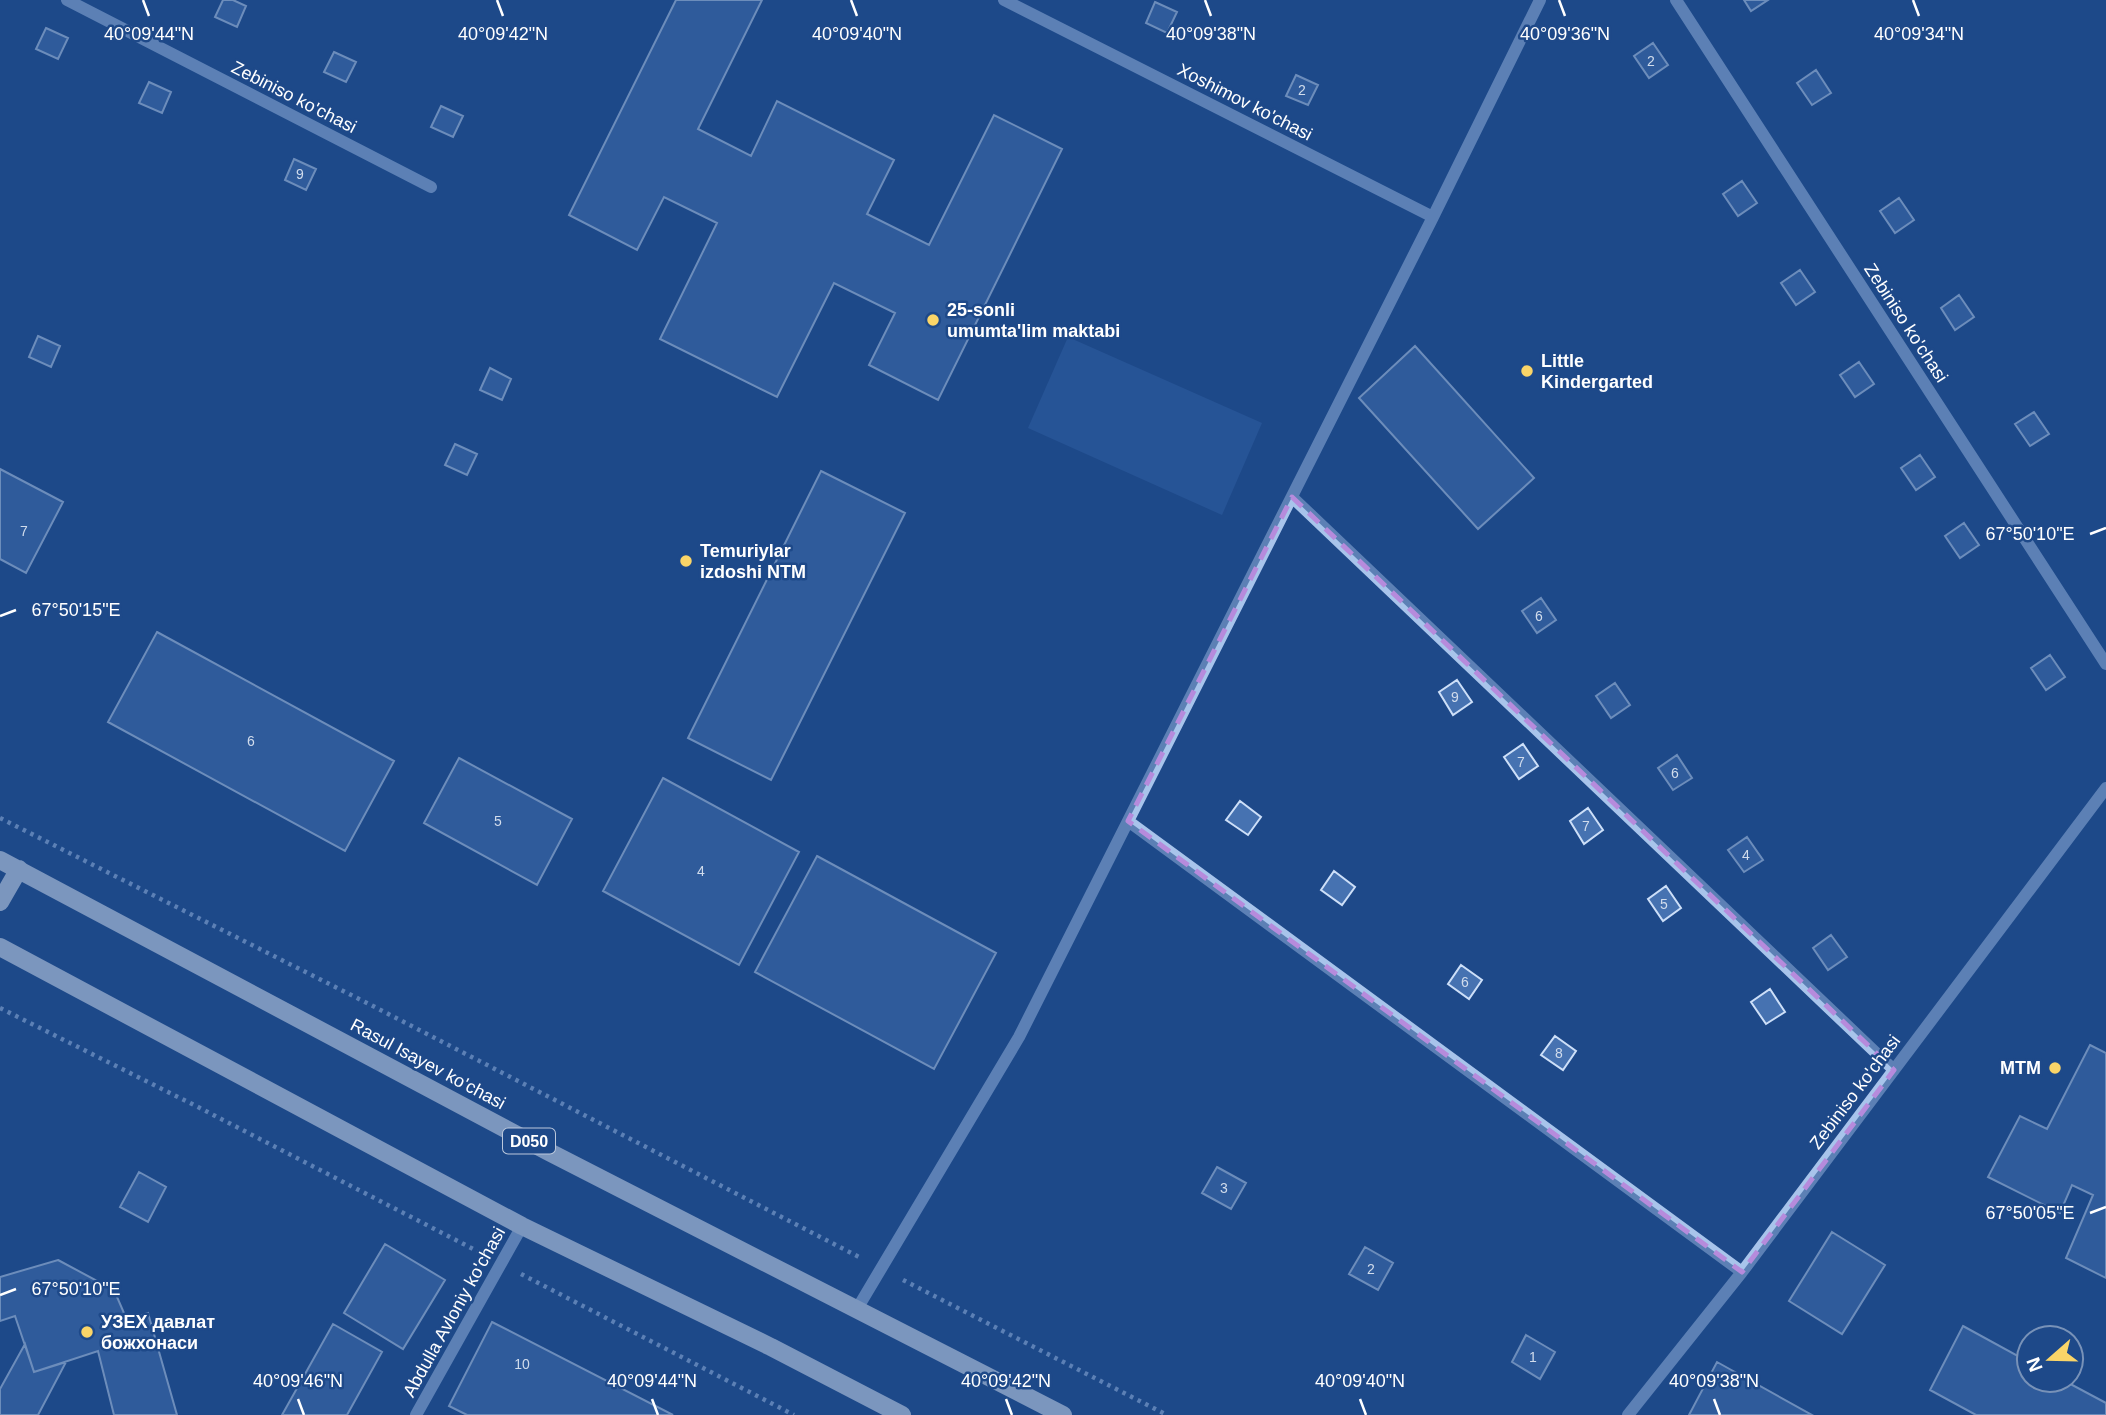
<svg xmlns="http://www.w3.org/2000/svg" width="2106" height="1415" viewBox="0 0 2106 1415" font-family="Arial,sans-serif">
<style>
.garden{fill:#3262a6}
.building{fill:#4672b1;stroke:#cddff8;stroke-width:2}
.lines{fill:none;stroke-linecap:round;stroke-linejoin:round}
.path{stroke:#a8c4eb;stroke-width:4.5;stroke-dasharray:3.5 5;stroke-linecap:butt}
.minor{stroke:#a8c4eb;stroke-width:12}
.major{stroke:#edf3fe;stroke-width:18}
.marked{fill:none;stroke:#b68bdc;stroke-width:5;stroke-dasharray:14 9;stroke-linejoin:round}
.ticks{fill:none;stroke:#fff;stroke-width:2.5}
.poi-dot{fill:#fad568;stroke:#1e4989;stroke-width:2.5}
.labels{text-anchor:middle;dominant-baseline:central;stroke-width:5;stroke-linejoin:round;paint-order:stroke}
.number-label{font-size:14px;fill:#d1dcec}
.shield{fill:#1e4989;stroke:#bcc8dc;stroke-width:2}
.shield-label{font-size:16px;font-weight:bold;fill:#fff}
.street-label{font-size:18px;fill:#fff;stroke:#1e4989}
.poi-label{font-size:18px;font-weight:bold;fill:#fff;stroke:#1e4989;text-anchor:start}
.ticks-label{font-size:18px;text-anchor:middle;fill:#fff;stroke:#1e4989;stroke-width:5;stroke-linejoin:round;paint-order:stroke}
</style>
<rect width="100%" height="100%" fill="#1e4989"/>
<path class="garden" d="M1068 337 1262 423 1222 515 1028 428Z"/>
<path class="building" d="M223 0H233L246 6 237 27 215 17Z
M676 0H762L698 129 751 156 777 101 894 160 867 214 929 245 994 115 1062 149 938 400 869 365 895 313 834 283 777 397 660 339 717 223 664 197 637 250 569 215Z
M1744 0H1768L1751 11Z
M1155 2 1177 12 1167 33 1146 23Z
M46 28 68 38 58 59 36 49Z
M1653 43 1668 65 1649 78 1634 56Z
M334 52 356 62 346 82 324 72Z
M1816 70 1831 93 1812 105 1797 83Z
M1296 75 1318 85 1308 105 1286 96Z
M149 82 171 92 162 113 139 103Z
M441 106 463 116 453 137 431 127Z
M294 159 316 169 306 190 285 180Z
M1742 181 1757 203 1738 216 1723 194Z
M1899 198 1914 220 1895 233 1880 211Z
M1800 270 1815 292 1796 305 1781 283Z
M1959 295 1974 317 1955 330 1941 308Z
M38 336 60 346 51 367 29 357Z
M1415 346 1534 478 1478 529 1359 398Z
M1859 362 1874 384 1855 397 1840 375Z
M490 368 511 379 502 400 480 390Z
M2034 412 2049 434 2030 446 2015 424Z
M455 444 477 454 467 475 445 465Z
M1920 455 1935 477 1916 490 1901 468Z
M0 469 63 502 26 573 0 559Z
M821 471 905 513 771 780 688 738Z
M1964 523 1979 545 1960 558 1945 536Z
M1541 598 1556 620 1537 633 1522 611Z
M157 632 394 761 345 851 108 722Z
M2050 655 2065 677 2046 690 2031 668Z
M1457 680 1472 702 1453 715 1439 692Z
M1615 683 1630 705 1611 718 1596 696Z
M1523 744 1538 766 1519 779 1504 757Z
M1677 755 1692 778 1673 790 1658 768Z
M459 758 572 819 537 885 424 823Z
M663 778 799 852 739 965 603 891Z
M1240 801 1261 817 1248 835 1226 820Z
M1588 808 1603 830 1584 844 1570 821Z
M1747 837 1763 860 1744 872 1728 850Z
M817 856 996 953 934 1069 755 972Z
M1334 871 1355 887 1342 905 1321 890Z
M1666 886 1681 908 1663 921 1648 899Z
M1831 935 1847 957 1828 970 1813 948Z
M1461 965 1482 980 1469 999 1448 984Z
M1770 989 1785 1012 1766 1024 1751 1002Z
M1555 1036 1576 1051 1563 1070 1541 1055Z
M2090 1045 2106 1053V1278L2066 1258 2093 1195 2072 1185 2060 1213 1988 1177 2020 1116 2047 1129Z
M1217 1167 1246 1183 1231 1209 1202 1193Z
M139 1172 166 1187 148 1222 120 1207Z
M1832 1232 1885 1265 1842 1334 1789 1301Z
M385 1244 445 1280 403 1349 344 1313Z
M1365 1247 1393 1263 1378 1290 1349 1274Z
M58 1260 114 1290 127 1320 148 1313 177 1415H114L98 1351 34 1372 15 1316 0 1321V1277Z
M492 1322 673 1415H467L449 1406Z
M333 1324 382 1352 347 1415H282Z
M1963 1326 2029 1362V1380H2063L2106 1403V1415H1976L1930 1390Z
M1526 1335 1555 1352 1540 1379 1512 1362Z
M25 1344 34 1372 66 1362 38 1415H0V1389Z
M1717 1362 1812 1415H1689Z"/>
<g class="lines">
<path class="path" d="M0 818 369 1004 861 1258
M0 1008 196 1106 479 1252
M521 1274 794 1415
M903 1280 1167 1415"/>
<path class="minor" d="M67 0 431 187
M1004 0 1433 217
M1676 0 2106 664
M1292 497 1894 1070
M1128 821 1742 1272
M857 1309 1019 1037 1433 217 1540 0
M416 1415 522 1226
M1628 1415 1742 1272 2106 788"/>
<path class="major" d="M0 860 549 1152 1063 1415
M0 902 19 869
M0 947 522 1226 771 1347 902 1415"/>
</g>
<path d="M0 0H2106V1415H0ZM1292 497 1894 1070 1742 1272 1128 821Z" fill="#1e4989" fill-opacity=".55" fill-rule="evenodd"/>
<path class="marked" d="M1292 497 1894 1070 1742 1272 1128 821Z"/>
<path class="ticks" d="M143 0 149 16M497 0 503 16M851 0 857 16M1205 0 1211 16M1559 0 1565 16M1913 0 1919 16M2090 534 2106 528M0 616 16 610M2090 1213 2106 1207M0 1295 16 1289M298 1399 304 1415M652 1399 658 1415M1006 1399 1012 1415M1360 1399 1366 1415M1714 1399 1720 1415"/>
<g class="poi-dot">
<circle cx="933" cy="320" r="7"/>
<circle cx="1527" cy="371" r="7"/>
<circle cx="686" cy="561" r="7"/>
<circle cx="2055" cy="1068" r="7"/>
<circle cx="87" cy="1332" r="7"/>
</g>
<g class="labels">
<g class="number-label">
<text x="1651" y="61">2</text>
<text x="1302" y="90">2</text>
<text x="300" y="174">9</text>
<text x="24" y="531">7</text>
<text x="1539" y="616">6</text>
<text x="1455" y="697">9</text>
<text x="251" y="741">6</text>
<text x="1521" y="762">7</text>
<text x="1675" y="773">6</text>
<text x="498" y="821">5</text>
<text x="1586" y="826">7</text>
<text x="1746" y="855">4</text>
<text x="701" y="871">4</text>
<text x="1664" y="904">5</text>
<text x="1465" y="982">6</text>
<text x="1559" y="1053">8</text>
<text x="1224" y="1188">3</text>
<text x="1371" y="1269">2</text>
<text x="1533" y="1357">1</text>
<text x="522" y="1364">10</text>
</g>
<rect class="shield" x="503" y="1128.5" width="52" height="25" rx="5"/>
<g class="shield-label">
<text x="529" y="1141">D050</text>
</g>
<g class="street-label">
<text transform="translate(294 97) rotate(27)">Zebiniso ko'chasi</text>
<text transform="translate(1245 102) rotate(27)">Xoshimov ko'chasi</text>
<text transform="translate(1906 323) rotate(57)">Zebiniso ko'chasi</text>
<text transform="translate(428 1064) rotate(28)">Rasul Isayev ko'chasi</text>
<text transform="translate(1855 1092) rotate(-53)">Zebiniso ko'chasi</text>
<text transform="translate(454 1312) rotate(-61)">Abdulla Avloniy ko'chasi</text>
</g>
<g class="poi-label">
<text x="947" y="310">25-sonli<tspan x="947" dy="21">umumta'lim maktabi</tspan></text>
<text x="1541" y="361">Little<tspan x="1541" dy="21">Kindergarted</tspan></text>
<text x="700" y="551">Temuriylar<tspan x="700" dy="21">izdoshi NTM</tspan></text>
<text x="2041" y="1068" text-anchor="end">MTM</text>
<text x="101" y="1322">УЗЕХ давлат<tspan x="101" dy="21">божхонаси</tspan></text>
</g>
</g>
<g class="ticks-label">
<text x="149" y="40">40°09'44"N</text>
<text x="503" y="40">40°09'42"N</text>
<text x="857" y="40">40°09'40"N</text>
<text x="1211" y="40">40°09'38"N</text>
<text x="1565" y="40">40°09'36"N</text>
<text x="1919" y="40">40°09'34"N</text>
<text x="2030" y="540">67°50'10"E</text>
<text x="76" y="616">67°50'15"E</text>
<text x="2030" y="1219">67°50'05"E</text>
<text x="76" y="1295">67°50'10"E</text>
<text x="298" y="1387">40°09'46"N</text>
<text x="652" y="1387">40°09'44"N</text>
<text x="1006" y="1387">40°09'42"N</text>
<text x="1360" y="1387">40°09'40"N</text>
<text x="1714" y="1387">40°09'38"N</text>
</g>
<g transform="translate(2050 1359) rotate(250)"><circle r="33" fill="#1e4989" stroke="#7892b8" stroke-width="2"/>
<path d="M0-5L12 26L0 18L-12 26Z" fill="#fad568"/>
<text y="-10" font-size="19" font-weight="bold" text-anchor="middle" fill="#ffffff">N</text>
</g>
</svg>
